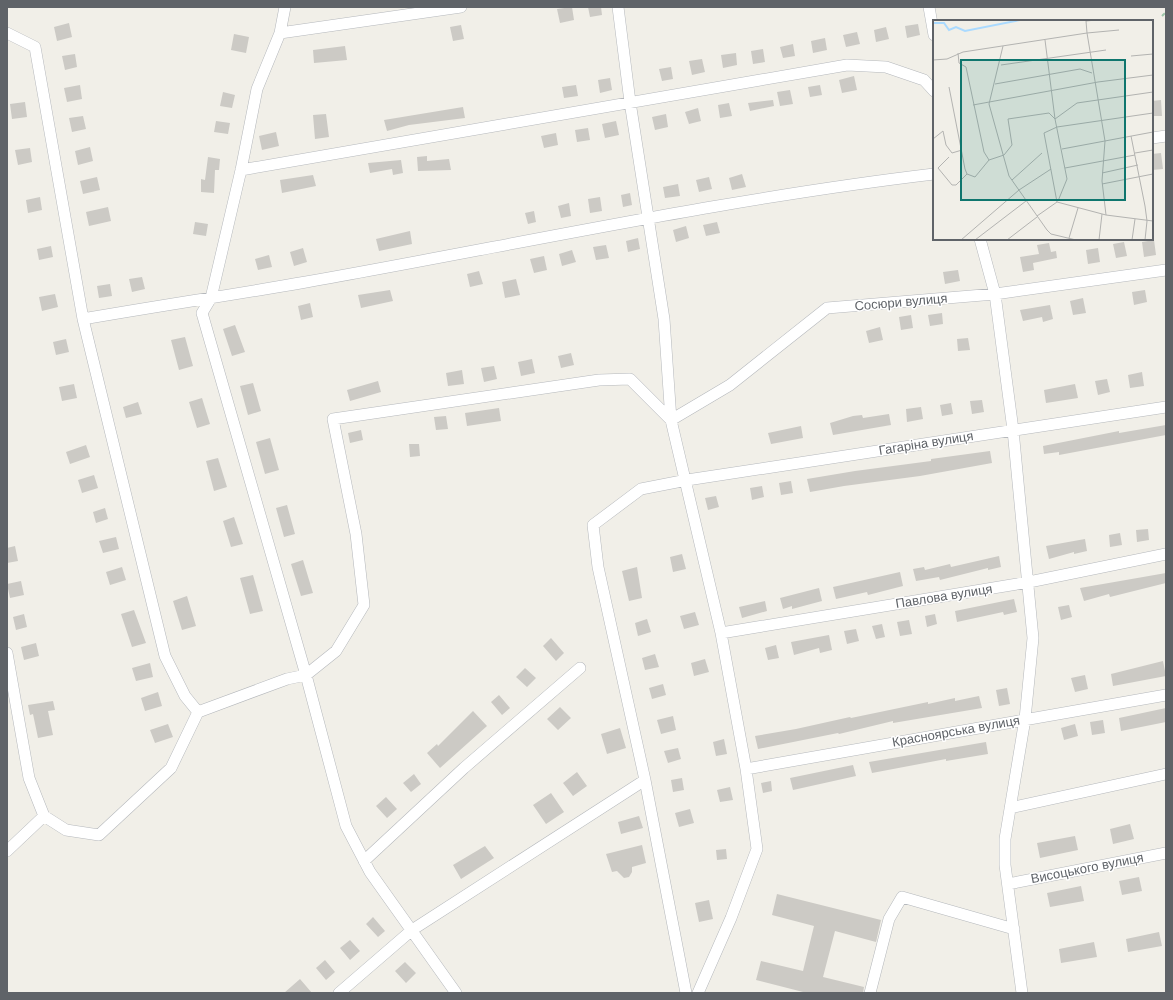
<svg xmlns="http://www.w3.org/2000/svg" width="1173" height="1000" viewBox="0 0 1173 1000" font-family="Helvetica,sans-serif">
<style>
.building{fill:#cccac5}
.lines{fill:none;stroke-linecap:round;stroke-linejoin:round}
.minor-casing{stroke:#b5b8bc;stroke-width:12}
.path{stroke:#9cc7a9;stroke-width:2;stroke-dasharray:4 2;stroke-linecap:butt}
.minor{stroke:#fff;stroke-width:11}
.labels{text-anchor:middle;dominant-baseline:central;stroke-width:3;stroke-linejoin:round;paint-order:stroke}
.street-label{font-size:13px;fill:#5f6368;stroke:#fff}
.inset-river{fill:none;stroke:#aadaff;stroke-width:2}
.inset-road{fill:none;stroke:#b3b3b1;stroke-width:1}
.view{fill:#0f766e;fill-opacity:0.15;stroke:#0f766e;stroke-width:2}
.inset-edge{fill:none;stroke:#5f6368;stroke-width:2}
</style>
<rect width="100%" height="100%" fill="#f1efe8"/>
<path class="building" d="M572 7 574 20 560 23 557 9Z
M588 7H601L602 15 590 17Z
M69 23 72 37 57 41 54 27Z
M918 24 920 35 907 38 905 26Z
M461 25 464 39 453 41 450 27Z
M886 27 889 39 876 42 874 30Z
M857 32 860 44 846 47 843 35Z
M234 34 249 37 246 53 231 50Z
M825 38 827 50 813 53 811 41Z
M793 44 795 56 783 58 780 47Z
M345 46 347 60 314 63 313 50Z
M763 49 765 62 753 64 751 51Z
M736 53 737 65 723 68 721 55Z
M75 54 77 67 65 70 62 56Z
M702 59 705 72 692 75 689 61Z
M671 67 673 79 662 81 659 69Z
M854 76 857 90 842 93 839 80Z
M610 78 612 90 600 93 598 80Z
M80 85 82 99 67 102 64 88Z
M576 85 578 96 564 98 562 87Z
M820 85 822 95 810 97 808 87Z
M790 90 793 104 780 106 777 92Z
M223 92 235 95 232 108 220 106Z
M773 100 774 106 750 111 748 103Z
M1161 100 1162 116H1152V101Z
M25 102 27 117 12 119 10 104Z
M729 103 732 116 720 118 718 105Z
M463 107 465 118 409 125 387 131 384 120Z
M698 108 701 121 689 124 685 112Z
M326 114 329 137 315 139 313 115Z
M666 114 668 127 655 130 652 117Z
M83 116 86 129 72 132 69 118Z
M216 121 230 123 228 134 214 132Z
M616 121 619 135 605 138 602 124Z
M588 128 590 140 577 142 575 130Z
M276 132 279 146 262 150 259 136Z
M556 133 558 145 544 148 541 136Z
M90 147 93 161 78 165 75 151Z
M30 148 32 162 18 165 15 150Z
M1161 153 1163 169 1152 170V154Z
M427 156V161L449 159 451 170 418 171 417 157Z
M208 157 220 159 219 170H215L214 193 201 192V179L205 180Z
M401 160 403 173 393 175 392 169 370 173 368 163Z
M742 174 746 187 732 190 729 178Z
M313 175 316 186 282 193 280 180Z
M97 177 100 190 83 194 80 181Z
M709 177 712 189 699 192 696 180Z
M678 184 680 196 665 198 663 187Z
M630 193 632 205 623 207 621 195Z
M40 197 42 210 28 213 26 200Z
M600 197 602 211 590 213 588 199Z
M569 203 571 216 561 218 558 206Z
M108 207 111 221 89 226 86 212Z
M534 211 536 222 528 224 525 213Z
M195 222 208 224 206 236 193 234Z
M717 222 720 233 706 236 703 225Z
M686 226 689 238 676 242 673 230Z
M410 231 412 244 379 251 376 239Z
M638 238 640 249 628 252 626 241Z
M1154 240 1156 255 1144 257 1142 242Z
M1124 242 1127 256 1116 258 1113 244Z
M1049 243 1051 252 1056 251 1057 258 1033 263 1034 270 1023 272 1020 257 1039 254 1037 245Z
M606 245 609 258 596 260 593 247Z
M51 246 53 257 39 260 37 249Z
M303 248 307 262 294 266 290 252Z
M1098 248 1100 262 1088 264 1086 250Z
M572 250 576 262 562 266 559 254Z
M269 255 272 267 258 270 255 259Z
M544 256 547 270 534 273 530 259Z
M958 270 960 281 945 284 943 272Z
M479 271 483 284 470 287 467 274Z
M142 277 145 289 132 292 129 279Z
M516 279 520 295 505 298 502 282Z
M110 284 112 296 99 298 97 286Z
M390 290 393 301 361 308 358 295Z
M1145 290 1147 302 1134 305 1132 292Z
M55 294 58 307 42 311 39 297Z
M1083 298 1086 313 1073 315 1070 301Z
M310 303 313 317 301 320 298 306Z
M1050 305 1053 319 1043 322 1042 317 1023 321 1020 310Z
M942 313 943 324 930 326 928 315Z
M911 315 913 328 901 330 899 317Z
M235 325 245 352 232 356 223 329Z
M880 327 883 340 869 343 866 331Z
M185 337 193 366 179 370 171 340Z
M968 338 970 350 958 351 957 339Z
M66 339 69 352 56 355 53 342Z
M571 353 574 365 561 368 558 356Z
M532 359 535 373 521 376 518 362Z
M494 366 497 379 484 382 481 368Z
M462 370 464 384 448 386 446 373Z
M1142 372 1144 386 1130 388 1128 375Z
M1107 379 1110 392 1098 395 1095 381Z
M378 381 381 392 350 401 347 390Z
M253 383 261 411 248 415 240 386Z
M74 384 77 398 62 401 59 387Z
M1075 384 1078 398 1046 403 1044 390Z
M202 398 210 424 197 428 189 402Z
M982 400 984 412 972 414 970 401Z
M138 402 142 414 126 418 123 407Z
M951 403 953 414 942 416 940 405Z
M921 407 923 419 907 422 906 409Z
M499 408 501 421 467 426 465 413Z
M889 414 891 425 833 435 830 423 853 416 862 415 863 418Z
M446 416 448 429 436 430 434 417Z
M1166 425V435L1059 455V452L1044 454 1043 446 1119 431V433Z
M801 426 803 438 771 444 768 433Z
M361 430 363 440 350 443 348 433Z
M270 438 279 470 265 474 256 442Z
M409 444H419L420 456 410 457Z
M86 445 90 457 70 464 66 452Z
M990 451 992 463 920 476 844 486 810 492 807 479 855 471 931 461V459Z
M218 458 227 487 214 491 206 461Z
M94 475 98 488 82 493 78 480Z
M791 481 793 493 781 495 779 483Z
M762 486 764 497 752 500 750 488Z
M716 496 719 507 708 510 705 498Z
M287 505 295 534 284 537 276 508Z
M105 508 108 519 96 523 93 512Z
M234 517 243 544 231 547 223 521Z
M1148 529 1149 540 1137 542 1136 530Z
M1120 533 1122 545 1110 547 1109 535Z
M116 537 119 549 103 553 99 541Z
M1085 539 1087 551 1074 554V552L1049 559 1046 546Z
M15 546 18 561 7 563V548Z
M682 554 686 569 673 572 670 557Z
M999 556 1001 567 988 570V568L940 580 939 577 916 581 913 569 924 567 925 570 950 564 951 567Z
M303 560 313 593 301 596 291 564Z
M122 567 126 580 110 585 106 572Z
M637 567 642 598 629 601 622 571Z
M900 572 903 586 868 595 867 592 836 599 833 587Z
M1166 573V583L1110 597 1109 594 1084 601 1080 588Z
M253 575 263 611 250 614 240 578Z
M21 581 24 595 10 598 7 584Z
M819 588 822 601 792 609V606L783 609 780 598Z
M187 596 196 626 182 630 173 601Z
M1014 599 1017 612 1004 615 1003 612 957 622 955 611Z
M765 601 767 611 742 618 739 607Z
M1069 605 1072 617 1061 620 1058 607Z
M134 610 146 643 132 647 121 614Z
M695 612 699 625 684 629 680 616Z
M24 614 27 627 16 630 13 617Z
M935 614 937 624 927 627 925 616Z
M647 619 651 632 638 636 635 623Z
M909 620 912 634 900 636 897 622Z
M882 624 885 637 876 639 872 626Z
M856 629 859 641 847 644 844 631Z
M829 635 832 650 820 653 819 648 794 655 791 642Z
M551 638 564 653 556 661 543 646Z
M36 643 39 656 24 660 21 647Z
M776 645 779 658 768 660 765 648Z
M655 654 659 667 645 670 642 658Z
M705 659 709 672 694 676 691 663Z
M1163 661 1166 676 1113 686 1111 674Z
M150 663 153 677 136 681 132 668Z
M525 668 536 678 527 687 516 677Z
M1085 675 1088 689 1075 692 1071 678Z
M663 684 666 695 652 699 649 688Z
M1007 688 1010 704 999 706 996 690Z
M158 692 162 706 145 711 141 698Z
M499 695 510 708 502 715 491 702Z
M979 696 982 708 893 723V721L839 734 838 733 758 749 755 736 796 729 850 717 851 718 928 702V704L955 698V701Z
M53 701 55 710 48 711 53 735 38 738 33 714 30 715 28 705Z
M560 707 571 718 558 730 547 719Z
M1166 708V722L1121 731 1119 718Z
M473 711 487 726 440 768 427 753 437 744 438 746Z
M673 716 676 730 661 734 657 720Z
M1103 720 1105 733 1092 735 1090 722Z
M168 724 173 737 155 743 150 730Z
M1075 724 1078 736 1064 740 1061 728Z
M620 728 626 748 607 754 601 734Z
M724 739 727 754 716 756 713 742Z
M986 742 988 754 946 761V759L872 773 869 762Z
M678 748 681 759 668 763 664 751Z
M853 765 856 776 793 790 790 778Z
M577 772 587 786 573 796 563 783Z
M414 774 421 784 411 792 403 783Z
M682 778 684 790 673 792 671 780Z
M771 781 772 791 763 793 761 783Z
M730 787 733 800 720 802 717 790Z
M551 793 564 812 546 824 533 805Z
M386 797 397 809 387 818 376 806Z
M690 809 694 823 679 827 675 813Z
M639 816 643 828 621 834 618 822Z
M1130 824 1134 839 1113 844 1110 829Z
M1075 836 1078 850 1040 858 1037 843Z
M642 845 646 863 632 867V872L629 877 624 878 617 871 612 872 606 854Z
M485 846 494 858 461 879 453 865Z
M726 849 727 859 717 860 716 850Z
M1139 877 1142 891 1122 895 1119 881Z
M1081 886 1084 901 1050 907 1047 893Z
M777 894 881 920 876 942 835 931 823 977 864 987 863 993H807L756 980 761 961 803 971 814 926 772 915Z
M709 900 713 919 699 922 695 903Z
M373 917 385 931 378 937 366 924Z
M1159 932 1162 946 1128 952 1126 939Z
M350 940 360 951 350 960 340 948Z
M1094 942 1097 957 1061 963 1059 949Z
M325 960 335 972 326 980 316 968Z
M405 962 416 973 406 983 395 971Z
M300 979 312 993H284Z"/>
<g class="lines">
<defs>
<path id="minor" d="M285 7 280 33 257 89 241 170 211 298 202 313 306 675 346 826 370 872 456 993
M618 7 630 102 664 319 671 420 721 633 746 769 757 849 731 918 698 993
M929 7 934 35
M7 33 35 47 83 319 165 656 185 696 198 712
M280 33 461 7
M1152 138 1166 136
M241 170 847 65 886 67 924 80 934 91
M980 239 995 294 1013 430 1033 638 1025 719 1005 839V865L1022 993
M83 319C157 306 232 295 306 282 515 245 723 199 934 174
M721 633 1029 582 1166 554
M7 653 29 778 44 816 66 830 99 835 171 768 198 712 287 679 306 675 336 651 364 605 356 534 333 419 599 380 630 379 671 420 730 385 827 308 995 294 1166 270
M746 769 1166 695
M1010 808 1166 774
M7 851 44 816
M364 861 464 768 580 668
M1008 884 1166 853
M339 993 412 930 645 780
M686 993 645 780 598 567 593 525 641 489 687 480 1166 407
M870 993 889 919 902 897 1014 929"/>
</defs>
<use href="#minor" class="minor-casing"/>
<path class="path" d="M1162 16 1166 12"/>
<use href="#minor" class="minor"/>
</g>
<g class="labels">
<g class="street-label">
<text transform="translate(901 302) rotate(-5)">Сосюри вулиця</text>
<text transform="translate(926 443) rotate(-9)">Гагаріна вулиця</text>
<text transform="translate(944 596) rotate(-9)">Павлова вулиця</text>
<text transform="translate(956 731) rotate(-10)">Красноярська вулиця</text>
<text transform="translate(1087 868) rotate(-11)">Висоцького вулиця</text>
</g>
</g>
<g transform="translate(933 20)">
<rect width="220" height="220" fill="#f1efe8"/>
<path class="inset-river" d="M0 3H11L16 10 23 7 32 11 87 0"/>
<path class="inset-road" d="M112 20 122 99 134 159 125 181M70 26 56 84 76 156 114 210 118 214 143 220M25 33 26 43 33 47 51 132 56 140M198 36 220 34M0 40 14 39 30 32 154 13 153 1 163 0M68 45 173 30M62 64 147 49 159 53M16 67 32 149 34 154 42 157 56 140 71 135 79 125 75 99 116 93 122 99 144 83 220 72M40 85 165 62 220 55M198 116 212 186 214 201 212 220M0 119 10 111 13 125 19 133 29 130M129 129 220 112M202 133 220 130M16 137 5 148 19 165H23L34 154M132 148 202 135M169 153 205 145M79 160 109 133M169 164 220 154M124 182 111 113 124 107 220 93M173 195 169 161 172 121 154 13 186 10M104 196 124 182 173 195 220 201M136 218 145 188M28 220 86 170 118 149M42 220 93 181M74 220 104 197M166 220 169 194M199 220 202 199"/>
<path class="view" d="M28 40H192V180H28Z"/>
<rect width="220" height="220" class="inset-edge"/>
</g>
<rect width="1173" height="1000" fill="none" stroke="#5f6368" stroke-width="16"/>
</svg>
